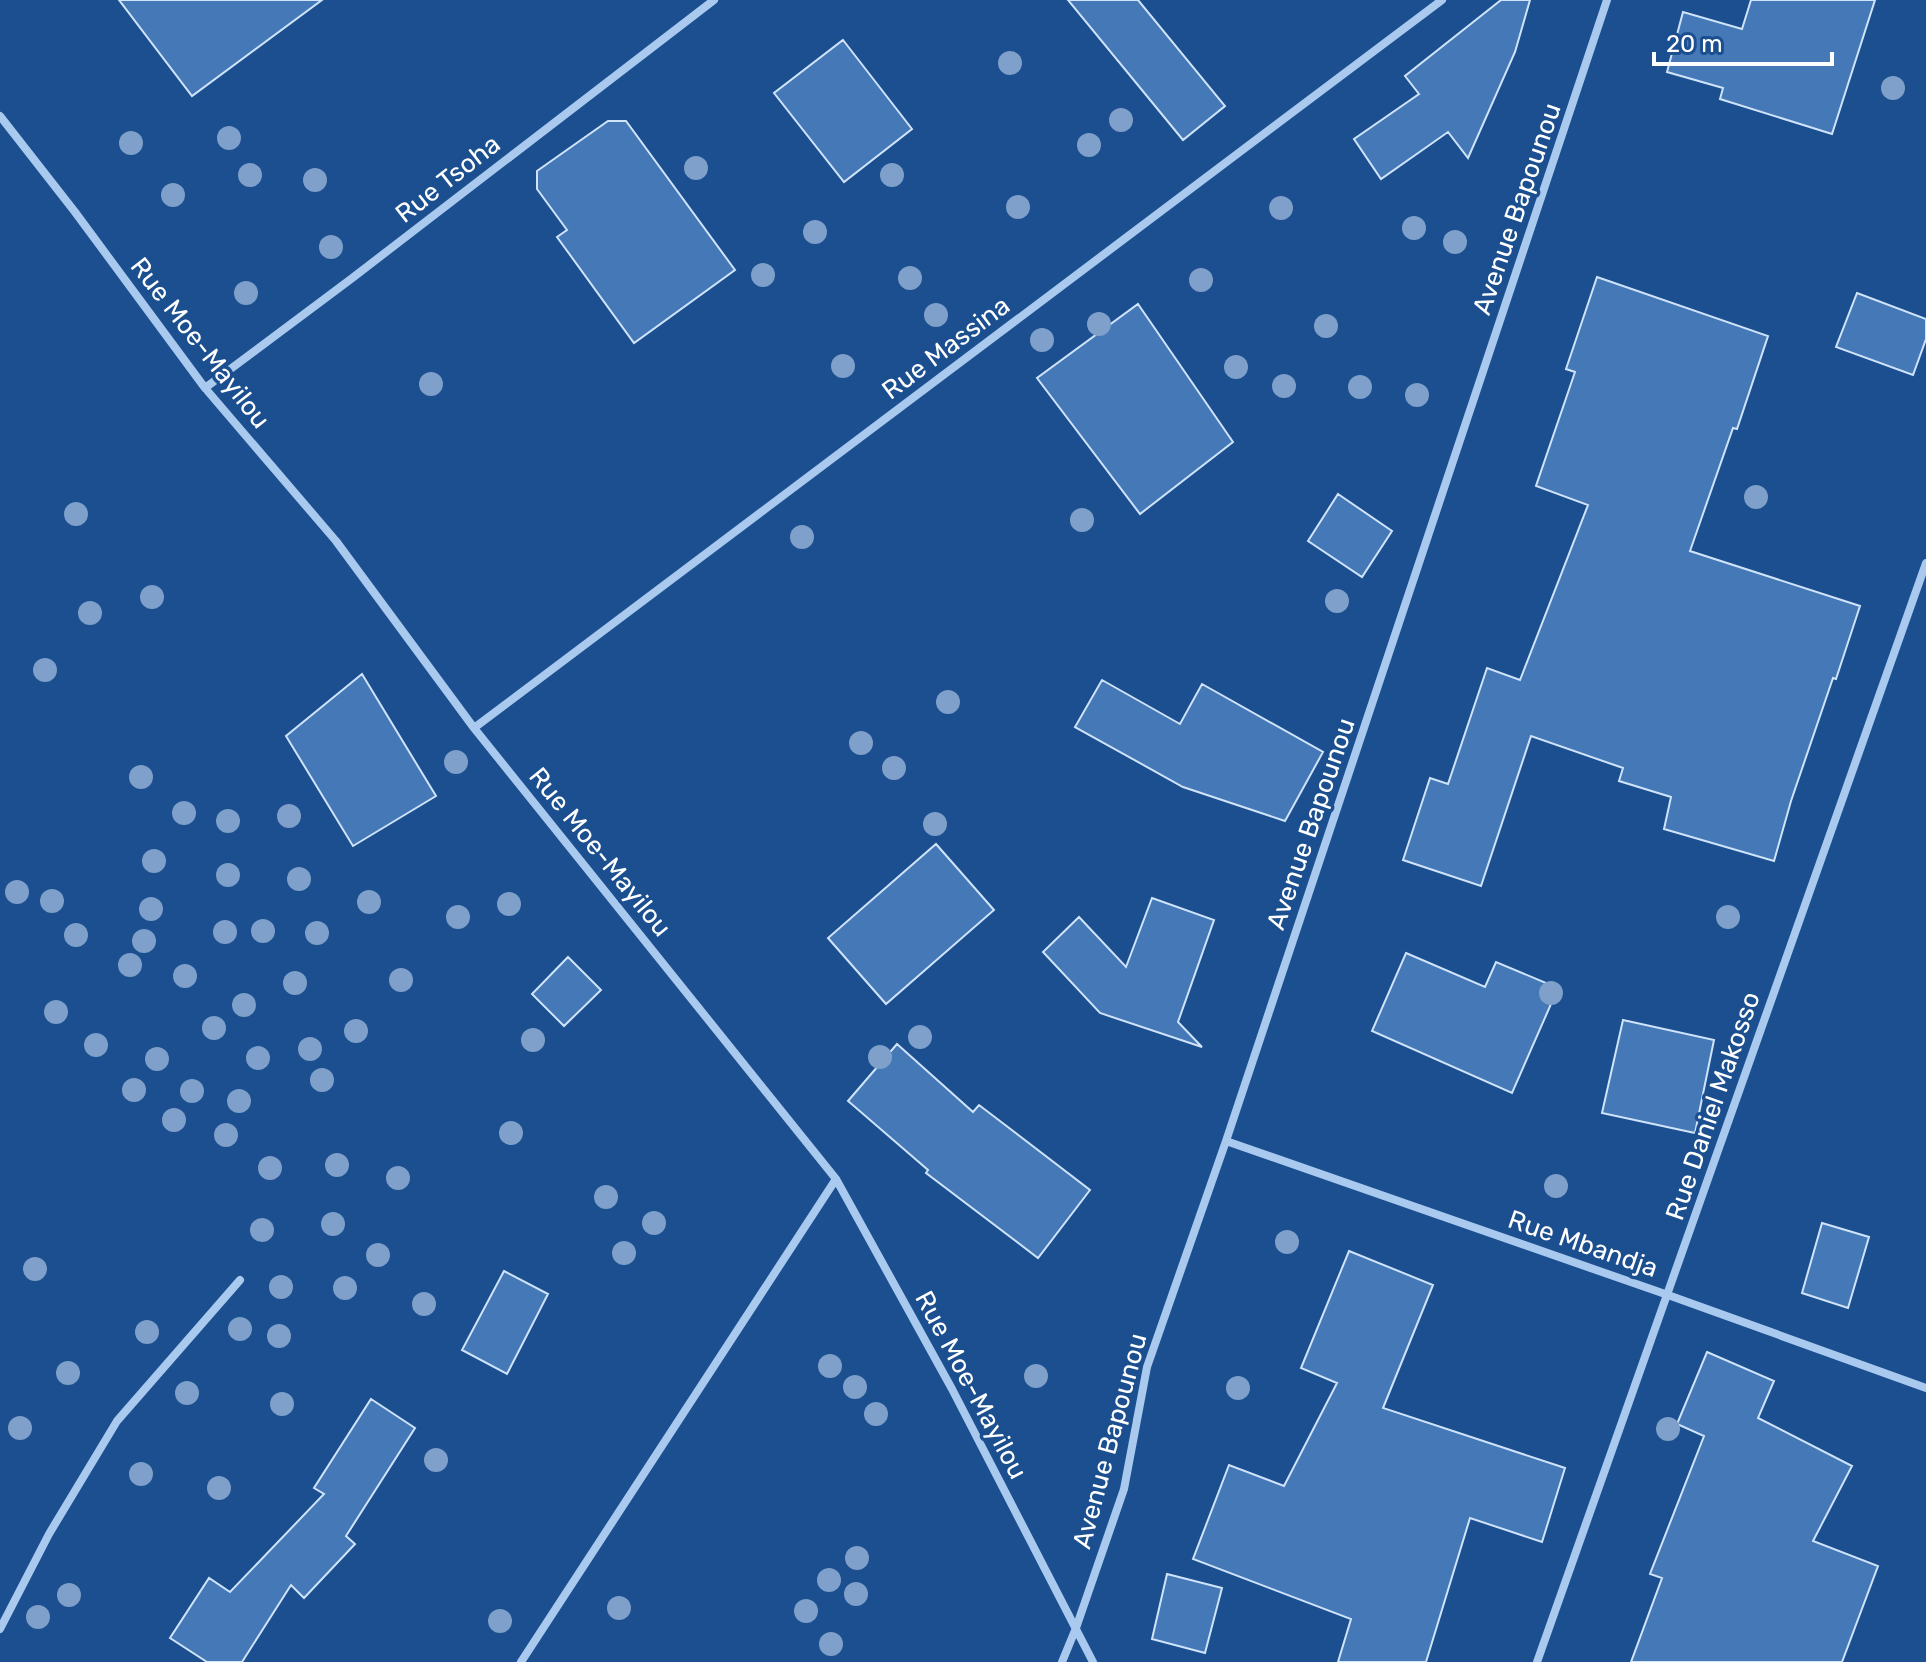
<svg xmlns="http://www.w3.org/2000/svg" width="1926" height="1662" viewBox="0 0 1926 1662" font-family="Rubik,sans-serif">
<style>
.building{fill:#4478b7;stroke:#cfe3fa;stroke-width:2}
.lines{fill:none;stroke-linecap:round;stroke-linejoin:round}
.street{stroke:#a9c9ee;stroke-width:8}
.tree{fill:#7ea0ca}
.labels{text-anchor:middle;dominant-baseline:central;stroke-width:7;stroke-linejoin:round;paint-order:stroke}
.street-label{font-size:26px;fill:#fff;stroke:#1b4f8f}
</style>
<rect width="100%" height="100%" fill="#1b4f8f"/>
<path class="building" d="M119 0H322L192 96Z
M1068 0H1138L1225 106 1183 140Z
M1501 0H1530L1515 52 1468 158 1448 132 1381 179 1354 139 1419 94 1405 76Z
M1751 0H1875L1832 134 1720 99 1723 88 1667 72 1683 12 1742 29Z
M843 40 912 129 844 182 774 93Z
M608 121H626L735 270 634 343 557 237 567 230 537 189V171Z
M1597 277 1768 336 1737 429 1733 428 1690 551 1860 606 1836 679 1833 678 1791 801 1774 861 1664 829 1671 797 1619 781 1623 768 1531 736 1481 886 1403 860 1430 778 1448 784 1487 668 1520 680 1588 505 1536 486 1575 372 1566 369Z
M1857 293 1926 319V339L1913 375 1836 347Z
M1138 304 1233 442 1140 514 1037 378Z
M1338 494 1392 531 1362 577 1308 541Z
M362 674 436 796 353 846 286 736Z
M1102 680 1180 724 1202 684 1323 752 1285 821 1183 787 1075 727Z
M936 844 994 910 886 1004 828 938Z
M1152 898 1214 920 1178 1022 1202 1047 1100 1013 1043 952 1079 917 1126 967Z
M1406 953 1485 987 1496 962 1558 988 1512 1093 1372 1031Z
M568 957 601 990 564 1026 532 994Z
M1623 1020 1714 1040 1695 1133 1602 1113Z
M897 1044 973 1112 979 1105 1090 1190 1038 1258 926 1173 928 1170 848 1101Z
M1822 1223 1869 1237 1848 1308 1802 1293Z
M1349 1251 1433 1285 1383 1408 1565 1468 1542 1542 1470 1518 1426 1662H1338L1351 1619 1193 1559 1229 1465 1284 1486 1337 1383 1301 1368Z
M504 1271 548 1294 507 1374 462 1350Z
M1707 1352 1774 1381 1758 1418 1852 1466 1813 1541 1878 1566 1842 1662H1631L1662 1578 1650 1574 1704 1436 1677 1424Z
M371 1399 415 1428 346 1536 355 1544 304 1598 291 1585 242 1662H207L170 1638 209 1578 230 1592 324 1494 314 1488Z
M1167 1574 1222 1588 1205 1653 1152 1639Z"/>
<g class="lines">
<path class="street" d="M0 116 75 212 205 388 336 541 474 728 836 1179 952 1389 1093 1662
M205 388 351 279 714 0
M474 728 1442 0
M1226 1141 1668 1295 1926 1388
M0 1629 49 1534 117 1421 240 1280
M521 1662 836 1179
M1062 1662 1076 1628 1124 1489 1147 1367 1226 1141 1607 0
M1537 1662 1926 563"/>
</g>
<g class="tree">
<circle cx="1010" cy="63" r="12"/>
<circle cx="1893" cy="88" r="12"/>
<circle cx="1121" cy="120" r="12"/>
<circle cx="229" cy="138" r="12"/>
<circle cx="131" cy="143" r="12"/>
<circle cx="1089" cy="145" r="12"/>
<circle cx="696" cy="168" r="12"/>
<circle cx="250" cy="175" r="12"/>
<circle cx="892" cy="175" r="12"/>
<circle cx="315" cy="180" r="12"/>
<circle cx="173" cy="195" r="12"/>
<circle cx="1018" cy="207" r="12"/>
<circle cx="1281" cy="208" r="12"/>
<circle cx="1414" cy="228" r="12"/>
<circle cx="815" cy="232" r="12"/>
<circle cx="1455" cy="242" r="12"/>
<circle cx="331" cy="247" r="12"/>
<circle cx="763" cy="275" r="12"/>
<circle cx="910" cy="278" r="12"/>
<circle cx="1201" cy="280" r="12"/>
<circle cx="246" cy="293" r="12"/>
<circle cx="936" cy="315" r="12"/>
<circle cx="1099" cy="324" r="12"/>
<circle cx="1326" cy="326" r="12"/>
<circle cx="1042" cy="340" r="12"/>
<circle cx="843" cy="366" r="12"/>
<circle cx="1236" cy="367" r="12"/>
<circle cx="431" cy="384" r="12"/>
<circle cx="1284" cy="386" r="12"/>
<circle cx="1360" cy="387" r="12"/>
<circle cx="1417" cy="395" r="12"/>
<circle cx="1756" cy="497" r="12"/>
<circle cx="76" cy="514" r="12"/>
<circle cx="1082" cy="520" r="12"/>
<circle cx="802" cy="537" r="12"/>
<circle cx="152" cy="597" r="12"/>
<circle cx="1337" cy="601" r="12"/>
<circle cx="90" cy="613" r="12"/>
<circle cx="45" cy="670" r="12"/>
<circle cx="948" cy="702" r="12"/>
<circle cx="861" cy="743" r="12"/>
<circle cx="456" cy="762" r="12"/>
<circle cx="894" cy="768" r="12"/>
<circle cx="141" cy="777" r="12"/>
<circle cx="184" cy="813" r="12"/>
<circle cx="289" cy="816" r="12"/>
<circle cx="228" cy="821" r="12"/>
<circle cx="935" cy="824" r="12"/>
<circle cx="154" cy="861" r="12"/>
<circle cx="228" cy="875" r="12"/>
<circle cx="299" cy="879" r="12"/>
<circle cx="17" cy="892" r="12"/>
<circle cx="52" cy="901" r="12"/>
<circle cx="369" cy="902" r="12"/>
<circle cx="509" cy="904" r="12"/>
<circle cx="151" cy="909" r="12"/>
<circle cx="458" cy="917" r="12"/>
<circle cx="1728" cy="917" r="12"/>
<circle cx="263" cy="931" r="12"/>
<circle cx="225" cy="932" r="12"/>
<circle cx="317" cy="933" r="12"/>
<circle cx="76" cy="935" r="12"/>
<circle cx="144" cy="941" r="12"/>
<circle cx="130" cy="965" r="12"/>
<circle cx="185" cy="976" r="12"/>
<circle cx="401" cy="980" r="12"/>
<circle cx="295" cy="983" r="12"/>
<circle cx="1551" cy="993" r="12"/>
<circle cx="244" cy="1005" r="12"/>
<circle cx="56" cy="1012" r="12"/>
<circle cx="214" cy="1028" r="12"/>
<circle cx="356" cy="1031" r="12"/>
<circle cx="920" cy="1037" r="12"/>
<circle cx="533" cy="1040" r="12"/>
<circle cx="96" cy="1045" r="12"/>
<circle cx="310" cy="1049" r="12"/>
<circle cx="880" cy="1057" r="12"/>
<circle cx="258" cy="1058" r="12"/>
<circle cx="157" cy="1059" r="12"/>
<circle cx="322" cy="1080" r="12"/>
<circle cx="134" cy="1090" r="12"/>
<circle cx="192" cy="1091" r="12"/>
<circle cx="239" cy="1101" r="12"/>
<circle cx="174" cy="1120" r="12"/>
<circle cx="511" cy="1133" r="12"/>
<circle cx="226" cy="1135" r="12"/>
<circle cx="337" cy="1165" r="12"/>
<circle cx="270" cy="1168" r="12"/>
<circle cx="398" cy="1178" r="12"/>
<circle cx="1556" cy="1186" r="12"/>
<circle cx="606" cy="1197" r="12"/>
<circle cx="654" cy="1223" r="12"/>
<circle cx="333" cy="1224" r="12"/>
<circle cx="262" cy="1230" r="12"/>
<circle cx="1287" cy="1242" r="12"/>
<circle cx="624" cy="1253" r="12"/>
<circle cx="378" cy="1255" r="12"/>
<circle cx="35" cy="1269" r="12"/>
<circle cx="281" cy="1287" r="12"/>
<circle cx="345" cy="1288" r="12"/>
<circle cx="424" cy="1304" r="12"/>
<circle cx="240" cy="1329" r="12"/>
<circle cx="147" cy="1332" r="12"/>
<circle cx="279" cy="1336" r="12"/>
<circle cx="830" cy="1366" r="12"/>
<circle cx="68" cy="1373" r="12"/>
<circle cx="1036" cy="1376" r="12"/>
<circle cx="855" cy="1387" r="12"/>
<circle cx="1238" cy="1388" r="12"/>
<circle cx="187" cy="1393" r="12"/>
<circle cx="282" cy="1404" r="12"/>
<circle cx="876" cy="1414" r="12"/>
<circle cx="20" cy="1428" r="12"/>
<circle cx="1668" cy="1429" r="12"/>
<circle cx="436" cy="1460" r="12"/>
<circle cx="141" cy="1474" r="12"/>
<circle cx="219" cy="1488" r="12"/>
<circle cx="857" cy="1558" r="12"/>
<circle cx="829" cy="1580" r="12"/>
<circle cx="856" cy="1594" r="12"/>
<circle cx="69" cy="1595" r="12"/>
<circle cx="619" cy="1608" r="12"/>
<circle cx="806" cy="1611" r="12"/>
<circle cx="38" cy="1617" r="12"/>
<circle cx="500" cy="1621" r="12"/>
<circle cx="831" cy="1644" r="12"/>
</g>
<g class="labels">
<g class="street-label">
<text transform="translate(448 179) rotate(-38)">Rue Tsoha</text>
<text transform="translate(1517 209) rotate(-71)">Avenue Bapounou</text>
<text transform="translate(200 343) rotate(52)">Rue Moe-Mayilou</text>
<text transform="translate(946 348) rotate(-37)">Rue Massina</text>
<text transform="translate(1311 824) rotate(-71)">Avenue Bapounou</text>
<text transform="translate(600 852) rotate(51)">Rue Moe-Mayilou</text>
<text transform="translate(1713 1106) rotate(-71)">Rue Daniel Makosso</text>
<text transform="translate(1583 1244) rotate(19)">Rue Mbandja</text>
<text transform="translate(971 1385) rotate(62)">Rue Moe-Mayilou</text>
<text transform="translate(1110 1441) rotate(-75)">Avenue Bapounou</text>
</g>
</g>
<path d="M1654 52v12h178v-12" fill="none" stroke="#ffffff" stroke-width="4"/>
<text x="1666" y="52" font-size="24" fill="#ffffff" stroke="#1b4f8f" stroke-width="6" paint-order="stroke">20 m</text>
</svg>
